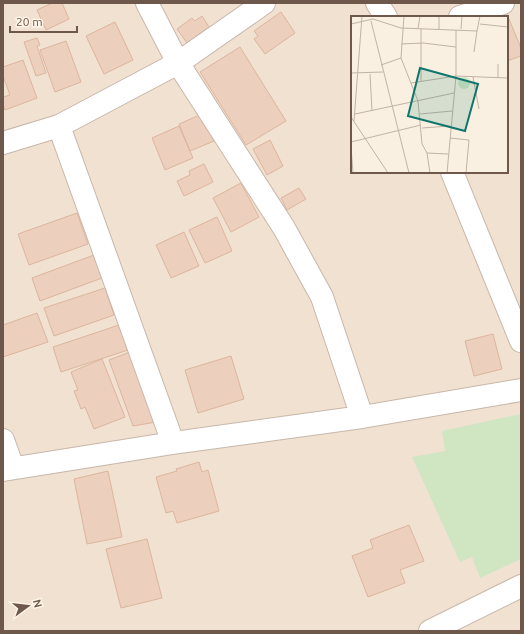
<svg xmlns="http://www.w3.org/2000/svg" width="524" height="634" viewBox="0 0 524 634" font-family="Ubuntu,sans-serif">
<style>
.residential{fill:#f0e1d1;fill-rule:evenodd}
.green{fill:#d0e5c2}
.building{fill:#eccfbc;stroke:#ddb59e}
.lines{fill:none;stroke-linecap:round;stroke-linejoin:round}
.street-casing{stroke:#c8b7aa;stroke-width:24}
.street{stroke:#fff;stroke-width:22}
.inset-road{fill:none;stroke:#c1b3a5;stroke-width:1}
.view{fill:#0f766e;fill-opacity:0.15;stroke:#0f766e;stroke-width:2}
.inset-edge{fill:none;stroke:#6e574b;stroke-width:2}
</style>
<rect width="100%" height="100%" fill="#f9f0e1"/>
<path class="residential" d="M3 3H521V631H3ZM352 17H507V172H352Z"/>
<path class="green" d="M521 414V559L480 578 472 557 460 562 412 457 445 451 442 431Z"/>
<path class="building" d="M52 3H62L69 19 46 30 37 10Z
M281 12 295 33 265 54 254 39 258 36 254 31Z
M506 12 521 48V56L507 61V17H495Z
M202 16 209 27 187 43 177 29 192 18 195 21Z
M115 22 133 60 104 74 86 36Z
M37 38 40 45 37 46 46 73 36 76 24 42Z
M66 41 81 82 55 92 40 50Z
M240 47 286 121 246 145 200 72Z
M23 60 37 98 5 110 3 104V97L10 95 3 76V67Z
M202 114 214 141 190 151 179 124Z
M179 126 193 158 165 170 152 138Z
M270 140 283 166 267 175 253 149Z
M204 164 213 182 184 196 177 181 190 175 189 171Z
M241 183 259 217 231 232 213 198Z
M299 188 306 199 287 210 281 198Z
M77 213 88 244 29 265 18 234Z
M217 217 232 251 205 263 189 230Z
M184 232 199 266 171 278 156 245Z
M94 255 102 278 40 301 32 278Z
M105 288 114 315 54 336 44 308Z
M37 313 48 342 3 357V325Z
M119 325 128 350 61 372 53 347Z
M493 334 502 369 474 376 465 341Z
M130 352 156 422 133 426 109 360Z
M231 356 244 399 198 413 185 370Z
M102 359 125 417 94 429 85 407 81 409 74 391 78 390 71 372Z
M199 462 202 472 208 470 219 511 177 523 173 511 166 513 156 477 177 471 176 469Z
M108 471 122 537 87 544 74 479Z
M409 525 424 561 400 570 405 583 368 597 352 556 373 548 370 540Z
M147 539 162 598 121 608 106 549Z"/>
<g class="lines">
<defs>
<path id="street" d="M147 3 178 63 284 228 322 297 362 417
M377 3 386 17
M460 17 503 3
M59 126 173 443
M3 143 59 126 178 63 264 3
M452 172 521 341
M3 440 13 468
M3 470 173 443 362 417 521 390
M430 631 521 586"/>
</defs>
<use href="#street" class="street-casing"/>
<use href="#street" class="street"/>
</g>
<g transform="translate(351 16)">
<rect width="157" height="157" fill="#f9f0e1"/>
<path d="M107 67a6 6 0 1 1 12 0a6 6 0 1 1-12 0Z" fill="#d0e5c2"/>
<path class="inset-road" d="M53 0 50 42 67 85 71 128 76 137 79 157M20 5 58 157M0 8 22 3 50 12 126 15 129 0M129 8 157 11M67 13 69 0M110 13 111 0M88 14V0M50 28 72 27 105 31M123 36 126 15M30 49 50 42M0 57 32 56M19 58 21 95M122 61 128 93M147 62V48M70 65V13M60 67 105 60 157 62M4 98 103 77M69 98 101 95M0 101 37 157M3 105 11 0M71 112 99 110M99 122 118 124 115 157M0 126 70 109M0 130 2 157M76 137 97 138M96 157 105 60V14"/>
<path class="view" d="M69 52 127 68 114 115 57 100Z"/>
<rect width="157" height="157" class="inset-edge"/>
</g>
<rect width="524" height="634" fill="none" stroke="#6e574b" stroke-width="8"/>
<g transform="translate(28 606) rotate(75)" stroke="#fdf4e7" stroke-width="3" paint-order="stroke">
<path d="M0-3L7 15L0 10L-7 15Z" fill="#6e574b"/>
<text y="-6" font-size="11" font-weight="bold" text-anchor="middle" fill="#6e574b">N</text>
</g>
<path d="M10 26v6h67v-6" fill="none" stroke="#6e574b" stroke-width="2"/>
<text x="16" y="26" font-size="12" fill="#6e574b" stroke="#fdf4e7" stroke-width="3" paint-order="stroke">20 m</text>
</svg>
